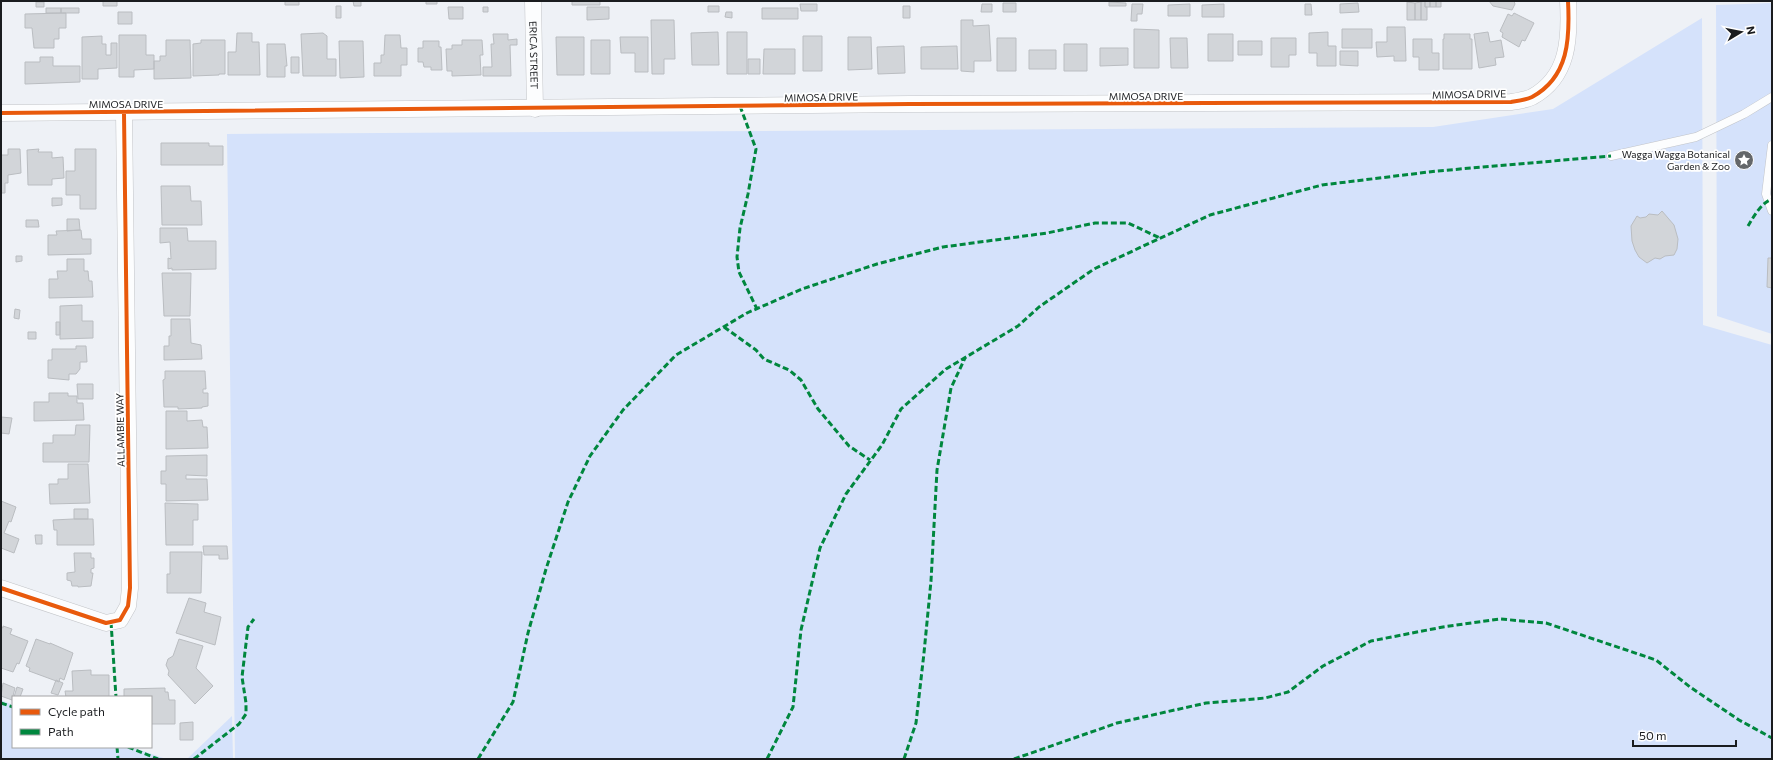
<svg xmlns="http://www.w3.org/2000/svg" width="1773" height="760" viewBox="0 0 1773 760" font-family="Commissioner,sans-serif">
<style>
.green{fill:#d5e2fb}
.building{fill:#d2d5d9;stroke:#babdc1}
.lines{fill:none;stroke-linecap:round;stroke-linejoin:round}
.service-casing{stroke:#c2c4c8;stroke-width:9}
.minor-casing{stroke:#c2c4c8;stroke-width:17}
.service{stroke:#fcfdfe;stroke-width:8}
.minor{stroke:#fcfdfe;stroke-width:16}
.quiet{stroke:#00873e;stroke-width:3;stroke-dasharray:6 3;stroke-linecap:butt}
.cycleway-casing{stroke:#fff;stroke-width:6}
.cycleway{stroke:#e8590c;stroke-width:4}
.labels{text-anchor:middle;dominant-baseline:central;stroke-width:3.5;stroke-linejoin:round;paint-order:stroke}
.street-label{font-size:10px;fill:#1a1c1f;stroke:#fff}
.poi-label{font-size:10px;fill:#1a1c1f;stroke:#fff;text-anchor:end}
</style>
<rect width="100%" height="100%" fill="#eef1f6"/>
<path class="green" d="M1772 3V334L1717 316 1716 5Z
M1702 18 1703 325 1772 345V759H235L227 134 1433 127 1553 109Z
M1 700 13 705V747H132L166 759H1Z
M232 716 233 759H187Z"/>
<path class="building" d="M103 1H117V6H103Z
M285 1H299V5H285Z
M353 1H361V6H354Z
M426 1H437V4H426Z
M572 1H600V5H572Z
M1425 1V7H1427V20H1421V2Z
M1425 1H1430V7H1425Z
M1430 1H1436V7H1430Z
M1436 1H1441V7H1436Z
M1489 1H1514L1515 4 1512 10 1493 6Z
M36 2H44V7H36Z
M1109 2 1126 3V6H1109Z
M1407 2 1415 3V20H1407Z
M1421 2V20H1415V3Z
M1003 3H1016V12H1003Z
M1358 3 1359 12 1340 13V4Z
M800 4H817V11H801Z
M982 4H992V12H981Z
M1132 4H1143L1142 14H1137V21H1131Z
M1190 4V16H1168V5Z
M1224 4V17H1202V5Z
M1305 4H1311L1312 15H1305Z
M336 6H341V18H336Z
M708 6H719V12H708Z
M903 6H910V18H903Z
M448 7H463V19H449Z
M483 7H488V12H483Z
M587 7H609V19L587 20Z
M46 8H61V13H46Z
M61 8H79V13H61Z
M762 8H798V19H762Z
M118 12H132V24H118Z
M726 12H732V18L725 17Z
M66 13V28H59V39H54V48H34L32 28H25V14Z
M1514 13 1534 23 1525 41 1522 40 1519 47 1502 37 1503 33 1500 31 1508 14 1512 16Z
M651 20H674L675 59H664V74H652Z
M961 20H973V26L989 25 991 61H974V72L961 71Z
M1387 27H1405L1406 61H1394V56L1377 57 1376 42H1387Z
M1134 29 1159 30V68H1134Z
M1342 29H1372V48H1342Z
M718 32 719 65H692L691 33Z
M727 32H747V74H727Z
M1328 32V46H1336V66H1317V53H1309V33Z
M1488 32 1490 42 1501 40 1504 57 1495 58 1496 65 1479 68 1474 34Z
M237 33H252V42H259L260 75H228V52H236Z
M323 33 327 36V59H336V76H303L301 34Z
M493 34H508V40L517 39V45H510L511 76H483V67H492L491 44H494Z
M1208 34H1233V61H1208Z
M1444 34H1470V39H1472V69H1443V39H1444Z
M119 35H146V55H154V69L134 70V77H119Z
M385 35H400L401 48H407V65H401V76H374V63H381V55H384Z
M102 36V44H106V55H111V43H117V68L98 69V79H82V37Z
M803 36H822V71H803Z
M556 37H584V75H557Z
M620 37H648V72H635V53H621Z
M848 37H871L872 69 848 70Z
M997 38H1016V71H997Z
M1170 38H1187L1188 68H1171Z
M1271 38H1296V55H1289V67H1271Z
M1413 39H1432V53H1439V70H1419V57H1413Z
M166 40H190L191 78 154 79V61H160V56H166Z
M201 40H225V74H219V75L193 76V44L201 43Z
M462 40H482L483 55H480L481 75 452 76V71H447L446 49H452V45H462Z
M591 40H610V74H591Z
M339 41H363L364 77 340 78Z
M423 41H439V47H441L442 70H431V67H424L423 62H418V48H423Z
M1238 41H1262V55H1238Z
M267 44H285L287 66H285V77H267Z
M1064 44H1087V71H1064Z
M904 46 905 73 878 74 877 47Z
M957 46 958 69H921V47Z
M1100 48H1128V65L1100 66Z
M764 49H795V74H763Z
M1029 50H1056V69H1029Z
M1340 51H1358V66L1340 65Z
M40 57H53V66H80V82L25 84V62H40Z
M291 57H299V73H291Z
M748 59H760V74H748Z
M161 143H209V146H223V165H161Z
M8 149H20L21 173 8 175V183H5V193H1V155H8Z
M39 149 38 152H52V158L63 157 64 178 52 179V185H28L27 150Z
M75 149H96V209H80V195H66V171H75Z
M161 186H190L191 201H201L202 225H162Z
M52 198H62V205L52 206Z
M1662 211 1674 225 1678 239 1677 249 1674 255 1665 256 1660 259 1655 258 1647 263 1639 257 1635 250 1632 241 1631 226 1637 216 1640 218 1646 217 1649 214 1658 215Z
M67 219H79L80 230 67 231Z
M26 220H38L39 227H26Z
M160 228H187L188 241H216V269L172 270V268L168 269V258L171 259 170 242 160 243Z
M81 230 82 239H91V254L48 255V235H57L56 231Z
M16 256H22V261L16 262Z
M1768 258H1772V288L1767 287Z
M67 259H84V271H88L89 281H92L93 297 49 298V279H58L57 271H67Z
M162 273H191L190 316H164Z
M82 305V321H93V338L60 339V306Z
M15 309 20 310 19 319 14 318Z
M171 319H190L191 343 201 345 202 359 164 360V346H169V336H171Z
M56 322H60V335H56Z
M28 332H36V339H28Z
M76 346H86L87 362H80V369L76 374H69V380L48 378V360H52V349H76Z
M165 371H205L206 389H203V393H208V406L202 407V408L178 409V407H164L163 380 165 379Z
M77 384H93V399H78Z
M49 393H68V396H77V403H83L84 420 34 421V402H49Z
M166 411H187V421L202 420 203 427H207L208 448 166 449Z
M1 417 12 418 9 434 1 433Z
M76 425H90L89 462H43V443H53V435H75Z
M207 455V476L186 475V479H207L208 500 166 501V484H161V471H166V456Z
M68 464H88L90 503 50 504 49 484H58V479H68Z
M1 501 16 507 11 522 9 521 4 533 19 539 14 553 1 548Z
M165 503 198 504V520H193V545H166Z
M74 509H88V519H74Z
M73 519H93L94 545H57V530H54L53 520Z
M35 535H42V544H36Z
M203 546H227L228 559H219V555H204Z
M170 552H202L201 593H167V574H170Z
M74 553H91V558H94V568L91 569V573H93L91 586 78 587V586H72L71 581 67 580V573L75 572Z
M189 598 206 603 204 612 221 617 215 645 176 633Z
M3 626 12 629 10 634 28 641 19 664 17 663 13 672 1 668V627L3 628Z
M36 639 50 644V643L73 653 64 680 60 678 59 682 29 671 30 668 26 666Z
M179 639 203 646 196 668 213 686 195 704 168 675 169 671 166 665 168 659 173 656Z
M91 670V675H109V697H66L65 691H73L72 671Z
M56 680 63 683 58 695 51 693Z
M3 683 15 688 12 700 1 696Z
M17 687 23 689 20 697H14Z
M165 688V692H168L169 700H175V724H151V697H124V689Z
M193 722V740H180V723Z"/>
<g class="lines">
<defs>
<path id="service" d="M1772 145 1766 194 1772 211
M1611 156 1696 137 1744 114 1772 97"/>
<g id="minor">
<path id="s1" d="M533 1 535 109"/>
<path d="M1 113 910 104 1511 102C1518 101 1526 100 1532 97 1569 77 1570 38 1568 1"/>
<path d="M1 588 106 623 120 620 128 606 130 588 124 113"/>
</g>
</defs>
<use href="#service" class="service-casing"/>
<use href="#minor" class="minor-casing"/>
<use href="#service" class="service"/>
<use href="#minor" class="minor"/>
<path class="quiet" d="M740 106 756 149 748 194 740 228 737 257 739 272 757 309
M1748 226C1754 216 1761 203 1772 199
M724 327 756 350 764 359 789 370 801 380 818 409 849 446 870 460
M111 622 116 697
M1 703 13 707
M117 747 118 759
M128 747 158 759
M194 759 239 724 246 714V703L242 677 248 627 254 619
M478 759 513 702 528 633 546 569 568 502 590 456 623 410 676 355 747 313 802 289 877 264 943 247 1047 233 1095 223H1128L1160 238
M767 759 793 707 801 630 820 548 846 494 882 445 901 409 946 369 1018 326 1039 307 1094 269 1210 215 1322 185 1437 171 1611 156
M904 759 916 723 924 653 931 581 937 470 951 388 965 358
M1014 759 1117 723 1206 703 1265 698 1288 692 1323 666 1371 641 1443 627 1500 619 1546 623 1656 660 1690 687 1739 720 1772 738"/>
<defs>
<path id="cycleway" d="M1 113 910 104 1511 102C1518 101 1526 100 1532 97 1569 77 1570 38 1568 1
M1 588 106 623 120 620 128 606 130 588 124 113"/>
</defs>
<use href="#cycleway" class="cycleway-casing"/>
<use href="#cycleway" class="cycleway"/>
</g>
<defs>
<symbol id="sight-disc" viewBox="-11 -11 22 22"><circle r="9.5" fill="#64676a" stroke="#fff"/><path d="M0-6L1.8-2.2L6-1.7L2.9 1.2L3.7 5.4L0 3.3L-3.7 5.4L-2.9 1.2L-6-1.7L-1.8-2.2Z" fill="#fff"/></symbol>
</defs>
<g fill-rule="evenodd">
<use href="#sight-disc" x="1733" y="149" width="22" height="22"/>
</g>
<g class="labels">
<g class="street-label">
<text stroke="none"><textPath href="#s1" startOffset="54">ERICA STREET</textPath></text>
<text transform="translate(1469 94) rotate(-1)">MIMOSA DRIVE</text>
<text x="1146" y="96">MIMOSA DRIVE</text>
<text transform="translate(821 97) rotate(-1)">MIMOSA DRIVE</text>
<text x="126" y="104">MIMOSA DRIVE</text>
<text transform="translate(120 430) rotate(-91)">ALLAMBIE WAY</text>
</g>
<g class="poi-label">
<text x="1730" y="154">Wagga Wagga Botanical<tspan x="1730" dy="12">Garden &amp; Zoo</tspan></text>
</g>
</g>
<rect width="1773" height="760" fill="none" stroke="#1a1c1f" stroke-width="4"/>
<rect x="12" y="696" width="140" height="52" fill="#ffffff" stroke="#a3a4a5"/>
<rect x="20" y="709" width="20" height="6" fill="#e8590c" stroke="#a3a4a5"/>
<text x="48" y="716" font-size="12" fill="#1a1c1f">Cycle path</text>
<rect x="20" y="729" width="20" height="6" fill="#00873e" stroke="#a3a4a5"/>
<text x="48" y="736" font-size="12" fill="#1a1c1f">Path</text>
<g transform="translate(1741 32) rotate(80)" stroke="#ffffff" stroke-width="3" paint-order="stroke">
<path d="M0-3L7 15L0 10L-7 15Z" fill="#1a1c1f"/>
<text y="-6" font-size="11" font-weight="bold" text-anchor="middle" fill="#1a1c1f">N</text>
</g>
<path d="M1633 740v6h103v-6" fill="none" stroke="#1a1c1f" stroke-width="2"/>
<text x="1639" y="740" font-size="12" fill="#1a1c1f" stroke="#ffffff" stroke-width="3" paint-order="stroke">50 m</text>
</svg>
